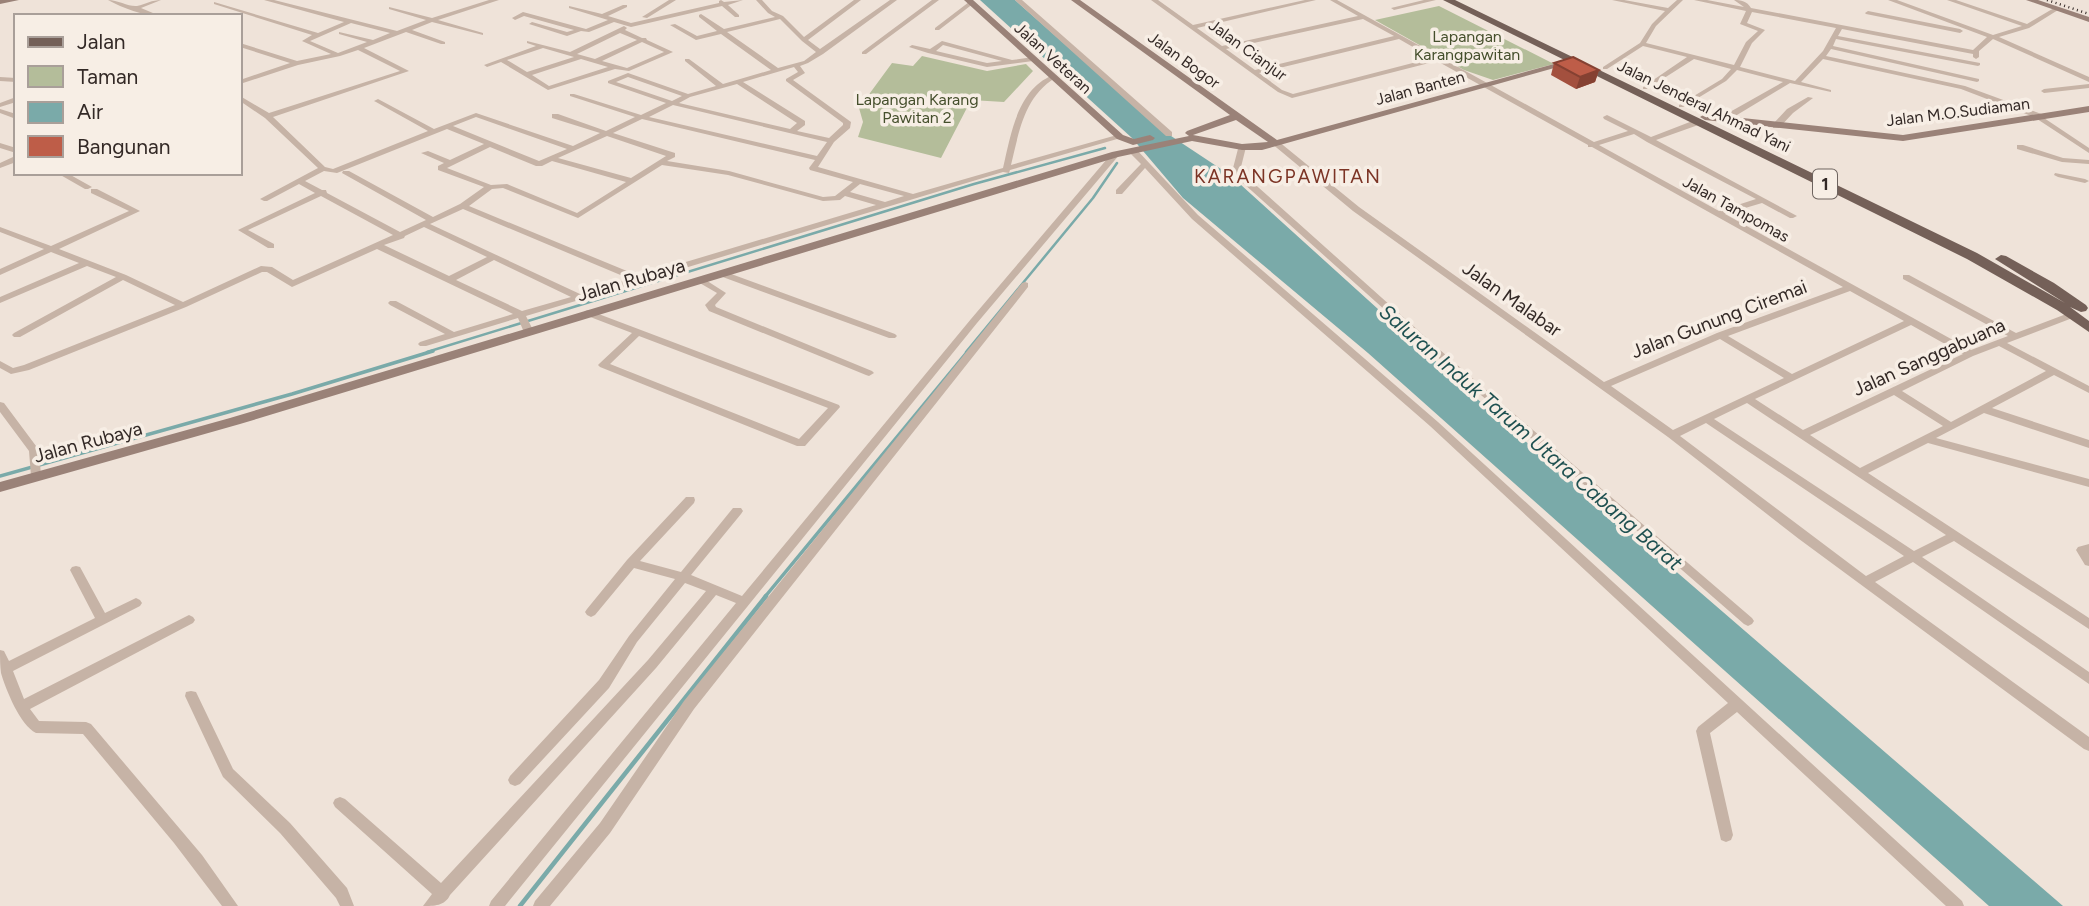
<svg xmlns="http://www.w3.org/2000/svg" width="2089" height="906" viewBox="0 0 2089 906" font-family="Figtree,sans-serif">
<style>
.green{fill:#b4bd9a}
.water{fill:#7aaaa9}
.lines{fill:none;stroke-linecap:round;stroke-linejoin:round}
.stream-far2{stroke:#7aaaa9;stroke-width:2.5}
.stream-far1{stroke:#7aaaa9;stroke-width:3.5}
.stream{stroke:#7aaaa9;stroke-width:4.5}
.street{fill:#c6b3a6;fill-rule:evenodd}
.secondary{fill:#9a8278;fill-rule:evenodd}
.primary{fill:#746058;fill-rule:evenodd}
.rail{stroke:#332926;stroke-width:2.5;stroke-dasharray:1 3.5;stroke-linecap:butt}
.wall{fill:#a3503e}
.shaded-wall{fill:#854132}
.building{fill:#be5d48;stroke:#854132;stroke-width:2}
.labels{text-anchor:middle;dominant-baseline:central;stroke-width:7;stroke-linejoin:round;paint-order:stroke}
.far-park-label{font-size:16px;fill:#454f2c;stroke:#f7eee5}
.far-street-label{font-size:16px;fill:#332926;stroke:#f7eee5}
.shield{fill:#f7eee5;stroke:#6e645f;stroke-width:2}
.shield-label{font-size:18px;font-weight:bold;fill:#332926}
.far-quarter-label{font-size:19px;letter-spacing:2px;fill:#7c3425;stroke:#f7eee5}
.street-label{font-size:19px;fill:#332926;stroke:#f7eee5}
.water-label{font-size:21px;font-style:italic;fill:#1f5151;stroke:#f7eee5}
</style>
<rect width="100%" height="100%" fill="#efe3d9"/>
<path class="green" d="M1439 6 1554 64 1493 80 1464 70 1375 20Z
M922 56 987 71 1026 64 1033 71 1004 102 971 100 941 158 858 137 863 122 859 108 892 63 913 66Z"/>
<path class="water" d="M980 0H1015L1162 130 1230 175 1495 415 2063 906H1989L1368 353 1183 198 1132 138Z"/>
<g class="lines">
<path class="stream-far2" d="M427 352 974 184 1105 148
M966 352 1093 198 1117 163"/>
<path class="stream-far1" d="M0 476 292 394 433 351
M764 598 968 351"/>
<path class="stream" d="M520 906 766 596"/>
<path class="street" d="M108 0C118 0 129 7 137 6 146 4 152 0 161 0L141 8 160 16C143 16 123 8 108 0Z
M264 0H274L397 31 426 20 389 9V7L432 18 489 0H499L438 20 483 33V35L432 22 412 30 445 42V44H441L406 32 364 48 409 71 273 117 325 167 333 169 428 131 376 102 374 101 378 99 434 129 476 113 573 146 600 133 552 118V114H558L606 131 635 117 570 96V94H574L641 115 666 103 608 83V81L628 73 688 94 716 86 685 61V59H689L723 84 771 70 721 34 696 40 670 25 675 24 697 36 717 31 699 17V15L701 14 724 29 775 17 768 13 756 0H762L772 11 783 16 804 37 854 0H861L808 40 820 49 890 0H897L823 54 808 63 800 66 805 73 793 80 851 122 850 128 834 142 818 167 913 194 1003 168C1011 134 1017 90 1053 75L1056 77 1055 78C1024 97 1019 132 1011 165L1117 135 1124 137 1010 170 1009 173 1003 172 963 184 526 316 533 330 528 333 523 330 518 318 426 346H420L418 344 420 342 445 334 390 305 388 303 390 301H396L454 332 513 314 377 249 292 287 267 272H262L186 307 29 370 11 374 0 368V361L13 368 24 365 175 305 123 280 20 337H14L12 335 14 333 116 277 87 266 0 303V297L79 263 51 252 0 275V269L44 249 0 232V227L51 246 129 211 91 193V189H97L140 211 59 249 126 275 183 302 261 266 272 267 293 280 393 235 321 196 248 230 274 244V248H268L238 230 315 193 299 184 267 201H264L260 199 318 168 265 118 240 101V96L269 113 400 71 358 50 340 56 298 65 240 84V80L290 63 240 47V43L297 61 331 54 302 41 312 35 214 4V2L318 33 344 22ZM780 19 802 41 816 52 804 61 778 68 727 32ZM351 23 390 33 373 40 339 32V34L367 42 338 53 310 41ZM794 67 798 72 786 79V81L843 123V125L829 138 797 131 805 125V121L743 82ZM628 77 682 96 672 101 616 82ZM737 84 797 123 790 129 679 103 690 97ZM673 105 827 142 817 156 649 117ZM476 117 567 149 539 161 453 126ZM642 119 815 160 809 168 810 170 853 182 835 196 823 197 729 171 667 161 675 157V153L613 133ZM447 129 484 144 450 160 428 151 421 153 444 163 438 166V170L484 187 460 204 433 217 349 171H343L342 173 426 220 400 232 327 193 326 190H322L305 181 324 171 337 173ZM607 136 666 156 631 178 558 158ZM490 147 536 166H542L552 161 626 182 577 213 507 184 491 185 447 168ZM662 165 728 175 823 201 840 200 845 196 876 205 639 276 469 206 492 189 503 188 578 218ZM860 184 904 196 885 202 850 192ZM463 209 630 279 580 294 430 224ZM424 227 487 257 449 276 384 245 404 238 405 236ZM494 260 571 297 522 311 456 280Z
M669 0H676L647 18 642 17Z
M721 0 724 2 743 0 728 5 739 15V17H735L722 6 631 27 614 22 589 32 581 31 567 36 529 24 532 22 567 32 574 30 524 16 515 20 512 18 523 12 586 29 608 20 569 8V6L602 14 623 5H627V7L608 16 631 23 719 3V1Z
M932 0H939L866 54H862V52Z
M1015 0H1022L1172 132V136H1166Z
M1151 0H1158L1193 25 1305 0H1316L1197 28 1222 46 1358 16 1330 0H1337L1594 142 1628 131 1604 119 1603 117 1607 115 1651 137 1695 120H1701V124L1656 140 1797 216 1793 218H1790L1762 203 1725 214 1971 350 2008 336 1903 279V275H1909L2016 333 2069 313H2075L2077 315 2075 317 2007 343 2089 386V393L2054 375 1992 408 2089 440V448L1984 413 1936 438 2089 479V487L1928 443 1868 473 2089 618V629L1954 541 1922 557 2089 672V684L1913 562 1875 582 2089 737V751L2084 749 1799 539 1668 437 1353 211 1271 143 1278 141 1359 207 1604 382 1717 333 1843 287 1592 147H1588V145L1437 61 1292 98 1278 92ZM1363 19 1394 36 1255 70 1226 49ZM1399 39 1432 58 1293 94 1282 90 1259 73ZM1634 134 1647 142 1756 199 1719 211 1599 145ZM1850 291 1904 321 1792 374 1728 336ZM1911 325 1963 354 1803 430 1755 399ZM1720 339 1784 378 1673 430 1611 386ZM1999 346 2046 371 1951 422 1902 391 1973 356ZM1894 395 1943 426 1860 468 1810 435ZM1747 403 1946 535 1914 551 1714 419ZM1706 423 1904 556 1866 576 1680 436Z
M1424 0H1436L1394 10 1391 8Z
M1612 0H1624L1668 8 1677 0H1683L1656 26 1646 43 1734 65 1746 42 1758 31 1740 24 1746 11 1694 0H1707L1744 7 1734 0C1741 0 1747 1 1751 8L1973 50 1987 37 1888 0H1897L1993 35 2022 26 1947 0H1956L2027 24 2054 8H2058V10L2029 28 1999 37 2089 77V82L1993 39 1979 51V57L1976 59 1973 57V54L1842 29 1838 36 1980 63V65L1978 66 1836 39 1833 46 1979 79V81L1977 82 1831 49 1826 56 1965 86 2044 115V118L2089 148V153L2034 117 1961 89 1823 59 1801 82 1831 90V92L1790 83 1727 121H1721V117L1783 82 1737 70 1726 81 1683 107H1679V105L1722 79 1731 69 1694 59 1647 89H1643V87L1687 57 1643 46 1607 69H1603V67L1640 43 1652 24 1665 11ZM1752 12 1836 28 1823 51 1795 81 1740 67 1752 43 1765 30 1747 23Z
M969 2 974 3 939 30H935V28Z
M1868 11 1960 29 1963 31 1960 33 1866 14 1865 13Z
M624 26 627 28 625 30 642 38H646L647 40 673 52 629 71 615 69 548 90 501 62 487 67 484 65 536 46 527 43V41L570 52ZM620 33 637 40 595 59 577 54ZM642 42 664 52 627 68 602 61ZM543 48 574 57 527 72 507 60ZM581 59 608 67 549 86 532 75Z
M942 41 1012 60 1033 57 1036 59 1033 61 987 67 928 53 909 47 912 45 930 49ZM943 45 1002 61 987 63 936 51Z
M0 77 16 78V82L0 81Z
M2089 84V88L2044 93 2041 91 2044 89Z
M16 97V102L0 107V103Z
M1808 97 1813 98 1793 113 1779 128H1773V124L1787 109Z
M0 109 16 114V119L0 113Z
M0 143 16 148V153L0 148Z
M1239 145 1246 147 1240 171 1448 357 1752 618 1754 621 1752 624 1748 626 1744 624 1442 361 1233 174 1232 172Z
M2017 145H2023L2063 158 2089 160V164L2062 162 2017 149Z
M1130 149H1136L1198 215 1438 422 1962 901 1964 906H1946L1737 712 1710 733 1733 835 1731 840 1726 842 1721 840 1696 731 1698 727 1728 703 1430 426 1192 219 1145 168 1122 194H1116V190L1141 164 1130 153Z
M1113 152 1120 154 977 323 505 906H489L491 901 736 603 716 595 656 668 450 895C445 906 434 906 423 906L432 894 335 807 333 803 335 799 340 797 345 799 441 883 648 660 706 591 685 583 637 642 609 688 520 784 515 786 510 784 508 780 510 776 599 680 629 636 675 579 634 568 595 615 591 617 587 615 585 612 587 609 627 560 686 497H694L695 500 694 503 640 561 681 572 733 508H741L743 511 741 514 691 575 742 596 971 319Z
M13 157H16V162L0 168V163Z
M57 173H67L92 187 88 189H85Z
M2055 173 2085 179 2089 181 2085 183 2058 177 2054 175Z
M723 271 895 334 897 336 895 338H889L720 276 719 274Z
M701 277 726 293 715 305 716 307 872 371 874 373 869 376 866 375 709 311 705 305 717 293 698 282V278Z
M1025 282 1028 283V287L694 709 610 833 550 906H533L535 901 600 823 684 701 1022 283Z
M588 310 839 405 840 407 805 446H797L600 367 598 365 600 363 632 333 585 315 583 313 585 311ZM639 336 828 408 799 439 610 364Z
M0 402 4 403 39 450 41 476 40 479 36 480 31 476 29 451 0 412Z
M2089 544V566L2085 565 2076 550 2078 547Z
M76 566 80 567 105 613 136 598 140 600 142 603 140 606 13 671 24 699 185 617 189 615 193 617 195 620 193 623 30 709 39 721 86 722 91 724 202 855 238 906H222L174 843 83 734 36 733C20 725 6 690 1 673 0 666 0 658 0 650L4 651 9 661 95 618 70 570 72 567Z
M191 691 196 692 233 769 290 823 347 888 354 906H340L336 898 280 833 223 777 185 696 186 692Z"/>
<path class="secondary" d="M0 0H19L0 4Z
M964 0H973L1123 135 1134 139 1150 135 1155 138 1153 140 1133 145 1117 139Z
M1071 0H1080L1277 140 1565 61 1572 63 1262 150H1242L1192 141 1118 157 240 424 0 492V482L230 418 1112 152 1189 136 1185 133 1187 131 1230 115ZM1236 120 1268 142 1242 144 1193 135Z
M2026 0H2038L2089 17V22Z
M2089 106V112L1903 141 1705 120 1700 117 1705 114 1903 135Z"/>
<path class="primary" d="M1443 0H1455L1977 253 2065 303 1995 259 2001 255 2006 256 2054 283 2086 305 2088 308 2086 311 2081 312 2070 307 2089 321V332L2057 310 1967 259Z"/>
<path class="rail" d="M2047 0 2089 14"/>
</g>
<path class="wall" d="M1554 63 1599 70 1595 82 1576 89 1551 75Z"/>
<path class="shaded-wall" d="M1599 70 1595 82 1576 89 1580 77Z"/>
<path class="building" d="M1573 57 1599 70 1580 77 1554 63Z"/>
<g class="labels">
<g class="far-park-label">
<text x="1467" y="36">Lapangan<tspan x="1467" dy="18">Karangpawitan</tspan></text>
<text x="917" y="99">Lapangan Karang<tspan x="917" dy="18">Pawitan 2</tspan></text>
</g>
<g class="far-street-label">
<text transform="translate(1248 50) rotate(36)">Jalan Cianjur</text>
<text transform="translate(1053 58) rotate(42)">Jalan Veteran</text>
<text transform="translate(1184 60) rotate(36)">Jalan Bogor</text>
<text transform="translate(1420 88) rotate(-15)">Jalan Banten</text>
<text transform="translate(1704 106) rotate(26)">Jalan Jenderal Ahmad Yani</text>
<text transform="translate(1958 112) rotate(-7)">Jalan M.O.Sudiaman</text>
<text transform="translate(1736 209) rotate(29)">Jalan Tampomas</text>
</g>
<rect class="shield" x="1813" y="169.5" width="24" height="29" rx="5"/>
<g class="shield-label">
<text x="1825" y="184">1</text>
</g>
<g class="far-quarter-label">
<text x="1288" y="176">KARANGPAWITAN</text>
</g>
<g class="street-label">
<text transform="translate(631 280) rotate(-16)">Jalan Rubaya</text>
<text transform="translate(1512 299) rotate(35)">Jalan Malabar</text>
<text transform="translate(1719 319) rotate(-21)">Jalan Gunung Ciremai</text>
<text transform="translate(1929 357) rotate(-24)">Jalan Sanggabuana</text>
<text transform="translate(88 442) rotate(-15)">Jalan Rubaya</text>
</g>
<g class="water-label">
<text transform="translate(1531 437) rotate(41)">Saluran Induk Tarum Utara Cabang Barat</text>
</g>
</g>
<rect x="14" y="14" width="228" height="161" fill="#f7eee5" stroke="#a99f99" stroke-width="2"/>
<rect x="28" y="37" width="35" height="10" fill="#746058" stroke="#a99f99" stroke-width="2"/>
<text x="77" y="49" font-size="21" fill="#332926">Jalan</text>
<rect x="28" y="66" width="35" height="21" fill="#b4bd9a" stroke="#a99f99" stroke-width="2"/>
<text x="77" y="84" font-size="21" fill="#332926">Taman</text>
<rect x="28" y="102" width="35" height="21" fill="#7aaaa9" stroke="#a99f99" stroke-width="2"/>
<text x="77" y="119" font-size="21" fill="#332926">Air</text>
<rect x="28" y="136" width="35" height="21" fill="#be5d48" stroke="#a99f99" stroke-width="2"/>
<text x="77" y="154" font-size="21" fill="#332926">Bangunan</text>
</svg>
